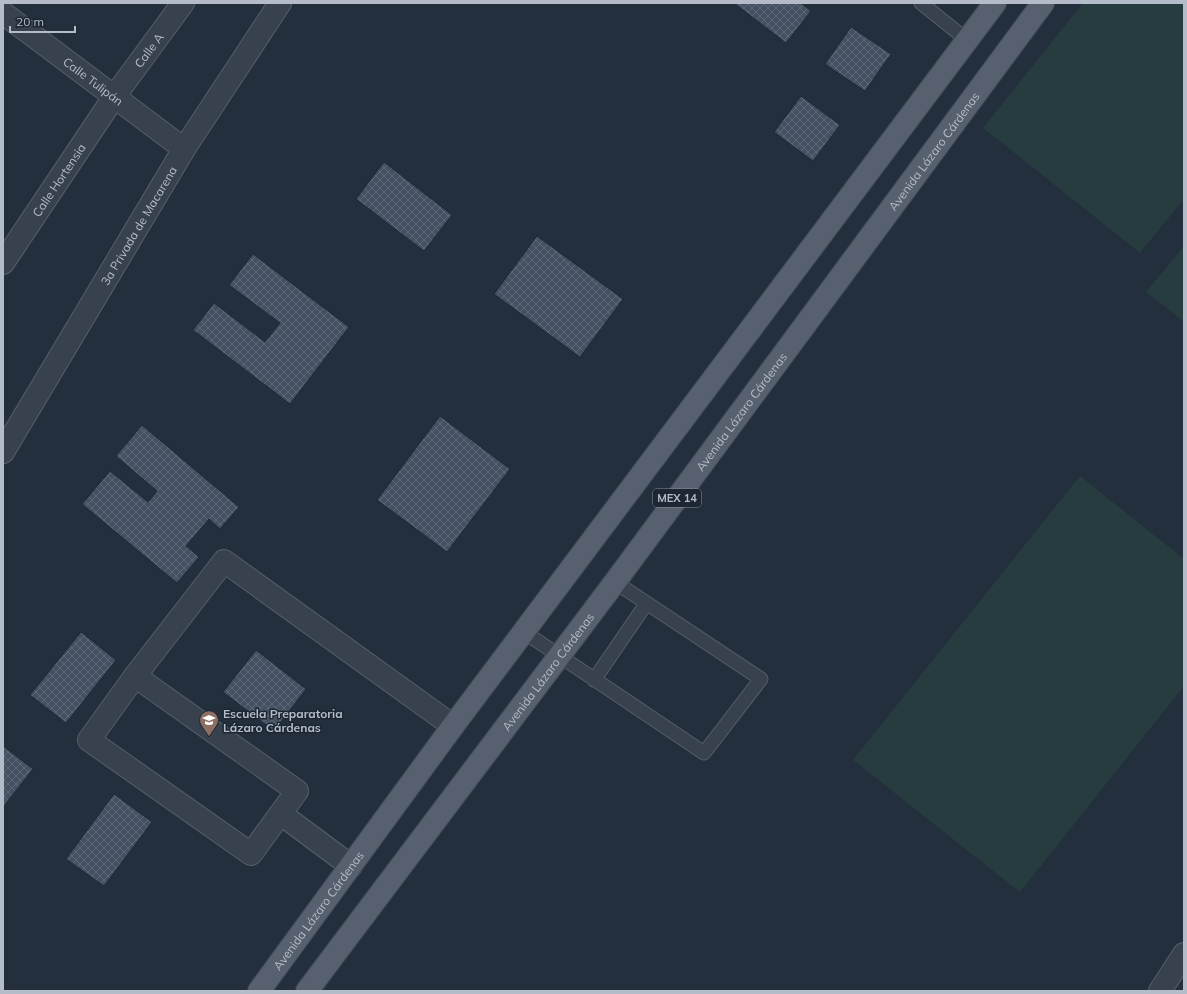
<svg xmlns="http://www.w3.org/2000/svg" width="1187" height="994" viewBox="0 0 1187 994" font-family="Mulish,sans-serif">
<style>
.garden{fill:#263c3f}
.building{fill:url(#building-cross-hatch);stroke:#1f2835}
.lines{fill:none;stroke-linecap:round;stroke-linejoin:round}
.service-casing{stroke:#565f6c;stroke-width:15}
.minor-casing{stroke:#565f6c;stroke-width:24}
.primary-casing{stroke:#414a57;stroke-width:24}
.service{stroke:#38414e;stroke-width:13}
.minor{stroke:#38414e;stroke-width:22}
.primary{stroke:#56606e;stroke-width:22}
.labels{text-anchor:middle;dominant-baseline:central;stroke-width:3;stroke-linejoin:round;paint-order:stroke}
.shield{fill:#1d2633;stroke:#878f9c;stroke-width:1}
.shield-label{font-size:11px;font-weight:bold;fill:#b4bcc9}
.street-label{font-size:12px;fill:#b4bcc9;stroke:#1d2633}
.poi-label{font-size:12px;font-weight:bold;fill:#b4bcc9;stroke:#1d2633;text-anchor:start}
</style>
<defs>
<pattern id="building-cross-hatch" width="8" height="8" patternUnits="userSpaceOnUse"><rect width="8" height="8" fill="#455162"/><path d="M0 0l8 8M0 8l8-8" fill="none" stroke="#5d6877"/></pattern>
</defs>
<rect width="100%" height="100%" fill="#242f3e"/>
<path class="garden" d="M1083 3H1184V199L1140 253 983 128Z
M1184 246V322L1146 292Z
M1080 476 1184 559V686L1020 892 853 760Z"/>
<path class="building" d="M734 3H801L811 11 786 43Z
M851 27 891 54 865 91 825 64Z
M801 96 840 125 813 161 774 132Z
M384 162 452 215 424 251 356 199Z
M537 236 623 299 580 357 494 294Z
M253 254 349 327 290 404 193 330 214 303 265 342 280 323 229 285Z
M440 416 510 469 447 552 377 500Z
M142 425 239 507 220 529 209 519 186 546 199 557 177 583 82 504 110 471 148 502 157 491 116 456Z
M81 632 116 660 66 723 30 695Z
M256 650 306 689 274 731 223 692Z
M3 746 33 769 3 807Z
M114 794 152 822 104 886 66 859Z"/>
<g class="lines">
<defs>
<path id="service" d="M921 3 967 40
M524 632 704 753 761 679 615 582
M594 680 646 604"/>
<g id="minor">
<path id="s1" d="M3 13 184 149"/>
<path id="s2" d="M3 263 114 97 183 3"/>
<path id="s3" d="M3 452 184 149 280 3"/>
<path d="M135 676 297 791 251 854 89 740 135 676 224 561 453 726"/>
<path d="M281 814 351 866"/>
<path d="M1160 991 1184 954"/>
</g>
<g id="primary">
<path id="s4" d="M259 991 453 726 995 3"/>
<path id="s5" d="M307 991 615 582 1043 3"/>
</g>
</defs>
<use href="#service" class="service-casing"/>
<use href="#minor" class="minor-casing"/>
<use href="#primary" class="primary-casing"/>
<use href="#service" class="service"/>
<use href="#minor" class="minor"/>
<use href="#primary" class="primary"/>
</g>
<defs>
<symbol id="school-pin" viewBox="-11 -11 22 30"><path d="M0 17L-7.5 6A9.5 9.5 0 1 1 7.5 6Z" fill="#8d6e63" stroke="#1d2633"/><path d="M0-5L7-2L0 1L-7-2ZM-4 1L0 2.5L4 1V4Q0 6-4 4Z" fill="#fff"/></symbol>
</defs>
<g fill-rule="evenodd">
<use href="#school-pin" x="198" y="709" width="22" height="30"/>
</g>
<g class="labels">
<rect class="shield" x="653" y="489" width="48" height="18" rx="3"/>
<g class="shield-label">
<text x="677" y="498">MEX 14</text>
</g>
<g class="street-label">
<text stroke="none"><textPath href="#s2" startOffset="258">Calle A</textPath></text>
<text stroke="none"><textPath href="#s1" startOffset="113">Calle Tulipán</textPath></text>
<text stroke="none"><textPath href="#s5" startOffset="1048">Avenida Lázaro Cárdenas</textPath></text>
<text stroke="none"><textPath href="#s2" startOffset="100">Calle Hortensia</textPath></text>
<text stroke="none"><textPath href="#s3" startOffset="264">3a Privada de Macarena</textPath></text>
<text stroke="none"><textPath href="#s5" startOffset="724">Avenida Lázaro Cárdenas</textPath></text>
<text stroke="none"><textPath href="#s5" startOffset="400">Avenida Lázaro Cárdenas</textPath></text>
<text stroke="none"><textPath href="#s4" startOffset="100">Avenida Lázaro Cárdenas</textPath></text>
</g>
<g class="poi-label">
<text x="223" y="713">Escuela Preparatoria<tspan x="223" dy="14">Lázaro Cárdenas</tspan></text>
</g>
</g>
<rect width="1187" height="994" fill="none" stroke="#b4bcc9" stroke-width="8"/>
<path d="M10 26v6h65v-6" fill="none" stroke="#b4bcc9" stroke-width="2"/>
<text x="16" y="26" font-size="12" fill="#b4bcc9" stroke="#1d2633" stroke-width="3" paint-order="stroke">20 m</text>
</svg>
